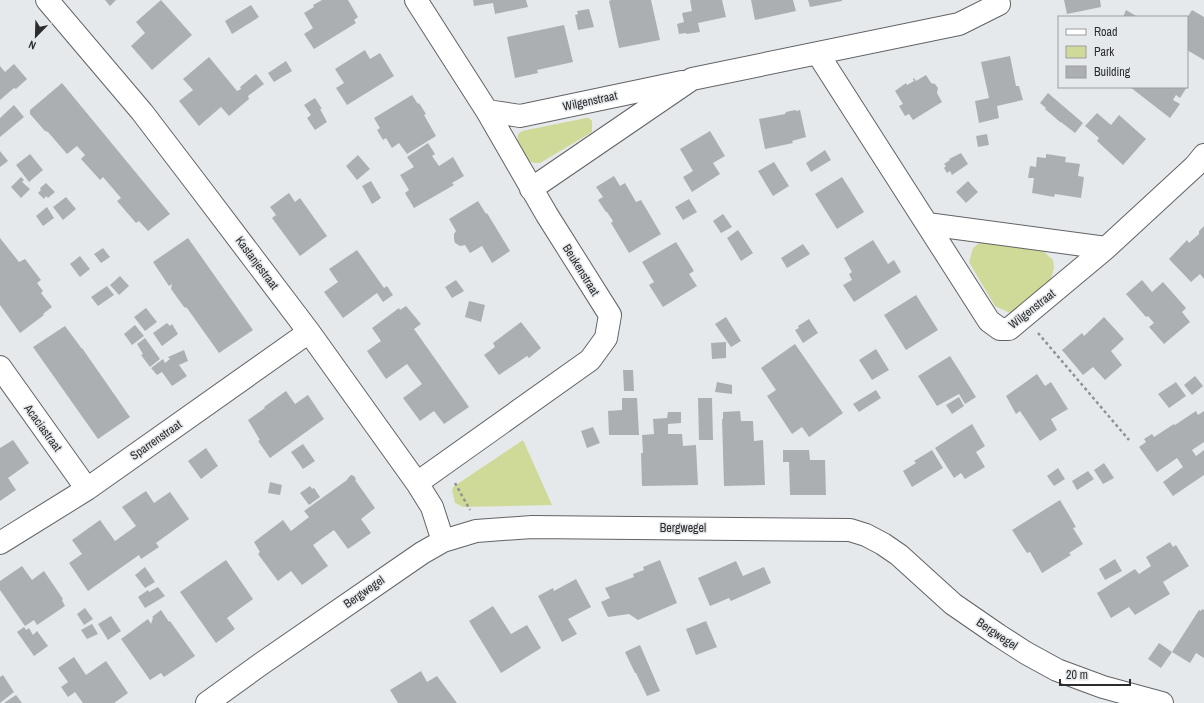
<svg xmlns="http://www.w3.org/2000/svg" width="1204" height="703" viewBox="0 0 1204 703" font-family="'Archivo Narrow',sans-serif">
<style>
.green{fill:#cfda99}
.building{fill:#acafb2}
.lines{fill:none;stroke-linecap:round;stroke-linejoin:round}
.street-casing{stroke:#616366;stroke-width:24}
.path{stroke:#8f9193;stroke-width:2.5;stroke-dasharray:3 3;stroke-linecap:butt}
.street{stroke:#fff;stroke-width:22}
.labels{text-anchor:middle;dominant-baseline:central;stroke-width:3;stroke-linejoin:round;paint-order:stroke}
.street-label{font-size:12px;fill:#2b2c2d;stroke:#e6e9ec}
</style>
<rect width="100%" height="100%" fill="#e6e9ec"/>
<path class="green" d="M586 118H589L592 121V132L540 163C525 164 523 154 517 142L518 134 522 131Z
M984 239 1042 250 1053 260 1054 268 1051 279 1010 313 995 306 969 262 973 248Z
M523 440 552 505 463 507 455 503 452 490 453 487Z"/>
<path class="building" d="M105 0H116L110 6Z
M161 0 192 35 152 70 131 46 145 33 136 22Z
M322 0H348L358 17 354 20 356 23 314 49 304 34 313 28 304 13 314 7 313 5Z
M473 0H526L528 7 495 14 493 3 474 6Z
M611 0H651L660 40 619 48 609 1Z
M690 0H722L726 17 698 23 700 32 687 34 686 33 679 34 677 24 684 22 682 13 692 11Z
M751 0H793L796 11 755 20Z
M808 0H842V1L810 7Z
M1064 0H1100L1101 7 1067 14Z
M251 5 259 17 232 34 225 21Z
M589 9 594 27 578 30 575 15 578 14 577 11Z
M1126 10 1138 17H1123Z
M1192 10 1204 17V60L1187 50V18Z
M564 25 573 62 537 70 538 73 515 78 507 37Z
M365 50 370 59 380 53 394 76 347 105 336 88 344 83 335 69Z
M1010 56 1016 86H1019L1023 100 997 106 999 118 979 123 975 101 989 98 981 62Z
M209 57 237 91 241 89 240 87 256 74 264 84 248 96 249 99 229 116 221 107 199 126 179 101 193 90 183 79Z
M286 61 292 71 274 82 268 73Z
M14 64 27 79 16 89 14 88 0 100V66L5 72Z
M926 75 931 83 935 84 938 88 937 93 942 102 913 120 909 114 905 116 899 106 903 104 895 91 906 83 907 85 914 81 913 79 914 78 916 81Z
M62 83 170 214 148 231 139 221 136 223 117 201 121 198 103 177 100 180 81 159 85 155 77 146 67 154 48 132 45 131 30 114V110Z
M1130 87H1187L1180 98 1176 95 1173 100 1180 104 1170 118Z
M1048 93 1083 123 1075 133 1061 122H1060L1045 109 1046 108 1040 103Z
M412 95 418 104 419 103 426 114 424 115 436 136 407 154 399 143 392 148 386 138 383 140 377 130 380 128 374 118Z
M315 98 322 109H320L327 122 315 130 307 118 311 115 304 105Z
M14 105 24 117 0 137V118Z
M795 110 797 111 800 110 806 137 792 141 793 143 765 149 759 119 785 114 786 112Z
M1097 113 1111 125 1119 115 1146 139 1123 165 1097 141 1099 138 1085 126Z
M710 131 725 156 713 163 720 174 692 192 683 177 693 171 680 149Z
M987 134 989 145 978 147 976 136Z
M428 143 435 154 432 156 439 166 453 157 464 176 452 183 454 185 414 208 405 193 409 190 400 175 414 167 407 157Z
M825 150 831 160 811 172 806 163Z
M0 151 8 161 0 167Z
M961 153 968 164 952 175 950 171 947 173 944 168 946 166 944 164 950 160 949 159Z
M30 154 43 170 29 182 16 165Z
M1046 154 1066 157 1065 162 1080 164 1078 176 1084 177 1081 198 1055 194 1054 197 1032 193 1034 178H1028L1030 166 1036 167 1037 157 1046 158Z
M358 155 370 169 357 180 346 166Z
M774 162 789 186 773 196 758 171Z
M614 176 620 186 625 183 636 202 641 200 661 234 629 253 611 223 613 221 607 212H606L598 200 603 197 596 187Z
M21 177 24 180 22 182 30 189 21 198 11 187Z
M842 177 864 212 837 229 815 194Z
M371 181 381 198 372 204 362 186Z
M968 181 978 192 966 203 956 192Z
M46 183 55 192 48 198 46 196 44 199 38 193 41 190 40 188Z
M289 193 295 202 300 198 327 236 300 256 272 218 276 215 270 207Z
M66 197 76 209 63 220 53 207Z
M689 199 697 212 683 220 675 207Z
M478 201 486 214 487 213 510 251 492 263 482 246 470 253 465 245 460 246 455 243 454 239V234L456 231 449 219Z
M47 207 54 218 43 226 36 216Z
M723 214 732 227 721 233 713 221Z
M1204 226V279L1200 274 1191 282 1169 259 1187 240 1189 243 1199 234V231Z
M738 230 753 253 741 261 727 238Z
M0 238 19 262 25 259 41 280 37 283 43 291 41 293 52 307 43 314 44 315 20 333 0 305Z
M188 238 253 330 219 353 187 308 184 307 171 289 172 284 169 286 153 262Z
M873 240 888 264 894 260 901 272 854 302 843 285 852 280 849 274 852 272 844 258Z
M676 242 694 271 689 274 697 286 663 307 649 285 654 282 642 262Z
M803 244 810 254 787 268 781 258Z
M103 248 110 257 101 263 94 254Z
M357 250 384 288 387 286 393 295 383 302 377 293 343 318 324 292 338 282 329 269Z
M80 256 90 269 80 277 70 264Z
M120 276 129 286 119 295 110 285Z
M456 280 464 291 452 298 445 287Z
M1142 280 1152 292 1163 282 1186 308 1182 312 1190 322 1164 344 1149 327 1154 323 1148 316 1146 317 1126 294Z
M107 286 114 295 98 306 91 297Z
M916 295 938 330 906 350 884 315Z
M469 301 485 305 481 322 465 317Z
M406 306 421 324 414 329 469 407 444 424 434 411 420 421 403 398 422 384 407 364 386 379 367 351 381 341 372 328 399 308 400 310Z
M146 308 157 322 145 331 134 317Z
M726 317 741 341 731 347 715 324Z
M1104 317 1124 339 1111 351 1122 365 1105 380 1093 367 1083 375 1062 350 1082 333 1084 336Z
M809 319 818 333 803 343 795 330 799 328 798 326Z
M521 322 541 348 529 358 527 356 499 375 484 355 495 347 493 343Z
M167 323 170 326 172 324 178 334 162 346 153 333Z
M135 325 144 336 132 345 124 334Z
M65 326 82 349V348L130 417 98 439 33 347Z
M145 338 160 359 150 367 141 355 143 354 137 344Z
M726 342V358L712 359 711 343Z
M795 344 843 413 809 437 802 427 792 434 767 396 776 390 761 368Z
M876 349 889 370 872 380 859 360Z
M184 350 188 361 179 365 187 376 172 386 162 372 157 375 151 368 163 359 165 363 170 359 168 357Z
M950 356 976 397 965 404 959 394 937 406 918 376Z
M623 370H633L634 391H624Z
M1037 374 1045 386 1051 382 1068 409 1051 419 1057 430 1040 441 1020 411 1016 414 1006 396Z
M1195 376 1203 386 1192 395 1184 385Z
M717 382 732 385V394L715 392Z
M1176 382 1186 396 1169 408 1158 394Z
M876 390 881 398 859 412 853 404Z
M286 391 295 404 308 395 324 419 270 458 258 441 260 440 248 420 265 408 264 407Z
M959 397 964 406 952 414 946 405Z
M622 398H637L639 435H609L608 411 622 410Z
M698 398H712L713 440H699Z
M740 411 741 421H753L754 441 763 440 765 485 724 486 722 419H723V412Z
M1196 411 1198 415 1204 411V442L1192 450 1196 456 1204 450V475L1173 496 1163 482 1183 467 1177 458 1157 472 1139 447 1146 442 1144 439 1152 434 1154 437 1174 424 1175 425Z
M668 412H681V423L668 424V434H682L683 446 696 445 698 485 642 486 641 453H643L642 435 654 434 653 419 667 418Z
M972 424 985 446 976 452 985 467 965 479 961 473 954 478 935 448Z
M593 427 600 443 587 448 581 431Z
M13 440 29 463 8 478 16 490 0 501V448Z
M303 444 315 461 303 469 291 452Z
M206 448 218 466 201 479 188 461Z
M783 450H809L810 460H825L826 495H790L789 462H783Z
M932 450 943 468 912 487 903 471 916 463 914 461Z
M1104 463 1114 478 1103 484 1094 470Z
M1058 468 1065 479 1054 486 1047 476Z
M1088 471 1094 479 1077 490 1072 481Z
M351 475 354 476 356 479 355 480 375 508 361 519 371 533 348 549 334 530 313 545 328 566 302 585 291 571 278 581 258 554 260 552 254 542 283 520 291 531 309 517 304 511 347 480 348 478Z
M270 482 282 485 280 495 268 493Z
M310 486 312 489 314 488 320 497 309 505 300 493Z
M146 491 154 503 170 492 189 519 156 543 159 547 141 559 139 555 88 591 69 563 82 554 72 540 100 520 115 541 136 526 122 507Z
M1060 500 1076 527 1073 528 1083 544 1069 553 1071 555 1042 573 1030 552 1027 553 1012 530Z
M1170 542 1173 547 1176 545 1189 566 1163 582 1170 594 1135 615 1129 607 1111 618 1097 593 1135 569 1139 574 1151 566 1146 557Z
M1115 559 1122 571 1105 580 1099 569Z
M226 560 253 599 227 618 235 629 216 643 180 592Z
M660 560 677 603 638 620 629 614 608 617 601 602 610 598 605 588 634 577 633 574 644 570 643 567Z
M736 561 743 576 764 567 771 583 731 601 729 598 710 606 698 578Z
M22 566 32 580 44 571 63 599 62 600 65 606 37 625 34 620 25 626 0 590V581Z
M145 567 155 582 145 588 135 575Z
M576 579 591 607 568 619 577 634 562 642 538 596 553 588 554 591Z
M158 587 165 596 145 608 138 597 148 590 149 592Z
M493 606 511 634 527 625 541 648 501 673 469 621Z
M85 608 93 619 84 625 77 614Z
M1202 609 1204 610V658L1196 653 1190 663 1172 652 1161 668 1148 659 1159 643 1172 652 1199 610 1201 611Z
M161 610 169 622 170 621 195 656 164 677 161 673 150 680 121 639 148 619 151 624 153 618 152 617Z
M111 616 121 631 108 640 98 624Z
M706 621 717 647 696 655 686 629Z
M92 624 98 634 87 639 81 630Z
M24 627 26 630 29 628 33 635 37 631 48 646 34 656 17 632Z
M640 645 660 691 647 696 636 673H635L625 652Z
M74 657 86 675 106 661 128 693 114 703H83L75 692 68 697 61 687 68 682 58 668Z
M421 671 427 682 437 676 457 703H398L390 690Z
M3 675 14 692 0 703V677Z
M16 695 22 703H4Z"/>
<g class="lines">
<defs>
<path id="street" d="M47 0 142 112 200 188 309 332 417 483 432 507 443 541
M416 0 487 111 547 215 610 315 606 338 590 360 417 483
M818 54 989 321 1000 329H1009L1106 248 1195 166 1204 155
M487 111 520 116 682 82
M531 189 692 79 959 24 999 4
M927 224 1106 248
M0 367 87 489
M0 543 87 489 309 332
M207 703 261 664 422 553 443 541 476 531 532 527 850 530 866 535 883 544 899 555 953 604 998 635 1026 653 1057 670 1103 687 1162 703"/>
</defs>
<use href="#street" class="street-casing"/>
<path class="path" d="M1038 333 1129 440
M455 483 470 510"/>
<use href="#street" class="street"/>
</g>
<g class="labels">
<g class="street-label">
<text transform="translate(590 101) rotate(-12)">Wilgenstraat</text>
<text transform="translate(257 263) rotate(53)">Kastanjestraat</text>
<text transform="translate(581 270) rotate(58)">Beukenstraat</text>
<text transform="translate(1032 309) rotate(-38)">Wilgenstraat</text>
<text transform="translate(43 428) rotate(54)">Acaciastraat</text>
<text transform="translate(156 440) rotate(-35)">Sparrenstraat</text>
<text x="683" y="528">Bergwegel</text>
<text transform="translate(364 592) rotate(-35)">Bergwegel</text>
<text transform="translate(997 634) rotate(34)">Bergwegel</text>
</g>
</g>
<rect x="1058" y="16" width="130" height="72" fill="#e6e9ec" stroke="#9b9da0"/>
<rect x="1066" y="29" width="20" height="6" fill="#ffffff" stroke="#9b9da0"/>
<text x="1094" y="36" font-size="12" fill="#2b2c2d">Road</text>
<rect x="1066" y="46" width="20" height="12" fill="#cfda99" stroke="#9b9da0"/>
<text x="1094" y="56" font-size="12" fill="#2b2c2d">Park</text>
<rect x="1066" y="66" width="20" height="12" fill="#acafb2" stroke="#9b9da0"/>
<text x="1094" y="76" font-size="12" fill="#2b2c2d">Building</text>
<g transform="translate(36 36) rotate(203)" stroke="#e6e9ec" stroke-width="3" paint-order="stroke">
<path d="M0-3L7 15L0 10L-7 15Z" fill="#2b2c2d"/>
<text y="-6" font-size="11" font-weight="bold" text-anchor="middle" fill="#2b2c2d">N</text>
</g>
<path d="M1060 679v6h70v-6" fill="none" stroke="#2b2c2d" stroke-width="2"/>
<text x="1066" y="679" font-size="12" fill="#2b2c2d" stroke="#e6e9ec" stroke-width="3" paint-order="stroke">20 m</text>
</svg>
